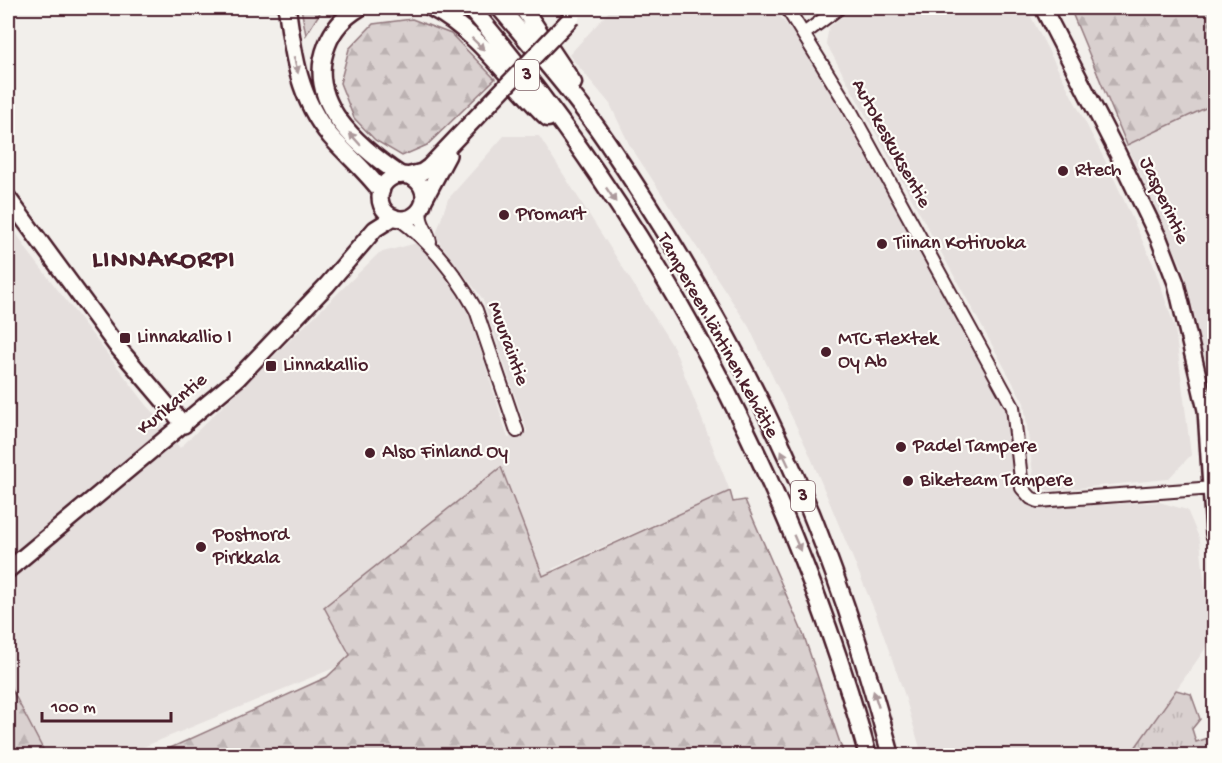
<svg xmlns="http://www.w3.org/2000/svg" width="1222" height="763" viewBox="0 0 1222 763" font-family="'Gochi Hand',sans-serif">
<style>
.built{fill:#e5dfdd}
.grass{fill:url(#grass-tufts);stroke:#92787d;stroke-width:1.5}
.forest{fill:url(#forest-firs);stroke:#92787d;stroke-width:1.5}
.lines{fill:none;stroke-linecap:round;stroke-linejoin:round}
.minor-casing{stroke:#4a1f2b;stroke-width:16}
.major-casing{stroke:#4a1f2b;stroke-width:20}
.highway-casing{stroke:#4a1f2b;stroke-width:21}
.minor{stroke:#fdfcf7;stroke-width:12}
.major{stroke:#fdfcf7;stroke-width:15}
.highway{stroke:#fdfcf7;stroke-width:16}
.major-bridge-casing{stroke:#4a1f2b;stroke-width:20;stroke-linecap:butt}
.major-bridge{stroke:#fdfcf7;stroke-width:15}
.oneway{fill:#ac999b}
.poi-dot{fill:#4a1f2b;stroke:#fdfcf7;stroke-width:2}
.labels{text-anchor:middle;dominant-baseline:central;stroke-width:4.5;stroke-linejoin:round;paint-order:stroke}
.shield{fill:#fdfcf7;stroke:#806168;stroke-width:1.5}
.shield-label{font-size:18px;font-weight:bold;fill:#4a1f2b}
.street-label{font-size:20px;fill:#4a1f2b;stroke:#fdfcf7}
.poi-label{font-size:20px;fill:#4a1f2b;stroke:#fdfcf7;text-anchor:start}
.district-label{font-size:26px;font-weight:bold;letter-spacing:1.5px;fill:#4a1f2b;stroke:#fdfcf7}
</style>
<defs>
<pattern id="grass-tufts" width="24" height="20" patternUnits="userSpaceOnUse" patternTransform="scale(1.5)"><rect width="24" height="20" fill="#d9d0cf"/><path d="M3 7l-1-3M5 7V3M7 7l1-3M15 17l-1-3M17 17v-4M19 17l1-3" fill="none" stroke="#bcb2b2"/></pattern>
<pattern id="forest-firs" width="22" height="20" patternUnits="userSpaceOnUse" patternTransform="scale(1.5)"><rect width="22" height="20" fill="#d9d0cf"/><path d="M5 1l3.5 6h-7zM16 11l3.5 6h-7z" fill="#bcb2b2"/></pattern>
</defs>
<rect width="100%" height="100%" fill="#f2efeb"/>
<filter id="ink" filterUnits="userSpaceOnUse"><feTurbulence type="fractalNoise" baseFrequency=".0167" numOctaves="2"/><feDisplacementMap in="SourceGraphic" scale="12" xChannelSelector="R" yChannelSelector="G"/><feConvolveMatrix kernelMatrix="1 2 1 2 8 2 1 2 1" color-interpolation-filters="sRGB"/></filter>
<g filter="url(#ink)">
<path class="built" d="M612 8H774L806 50 988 370 1008 410 1027 500 1042 507 1159 502 1187 510 1200 540 1210 635 1205 649 1130 755H922L904 693 876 614 809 453 749 327 629 144 610 104 569 55Z
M853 8 1027 9 1112 174 1153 264 1175 328 1191 455 1168 479 1049 491 1034 482 1024 403 826 43 829 27Z
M1214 104V387L1207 368 1184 271 1127 145Z
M504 136H539L674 348 730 491 552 569 554 572 356 659 124 755H46L8 681V220L27 250 180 448 379 253 417 243 466 303 508 438 527 431 482 298 435 237 448 199Z"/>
<path class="grass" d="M1176 690 1191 694 1200 719 1192 729 1196 742 1214 736V755H1130Z"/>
<path class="forest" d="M301 8H323L306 35Z
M1070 8H1214V104L1127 145Z
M412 19 451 34 495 79 427 145 402 156 375 140 354 118 340 83 349 49 373 24Z
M501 467 543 576 730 491 733 502 745 500 804 636 844 755H155L327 677 350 655 324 607Z
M8 682 46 755H8Z"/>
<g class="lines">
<defs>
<path id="minor" d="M787 8 849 108 1013 407 1022 488 1031 498 1038 501 1214 488
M805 33 839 8
M421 207C418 223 427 228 430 242
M398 218C431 242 456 274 476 310L517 431"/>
<path id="major" d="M1043 8 1118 154 1159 239 1176 283 1206 410 1214 534
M380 197a22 22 0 1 1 44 0a22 22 0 1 1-44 0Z
M407 176 422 172 429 167 488 105
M8 198 116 345 184 425
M424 200 448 155
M8 570 237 379 327 285 375 229 394 217"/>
<path id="highway" d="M287 8C293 54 299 100 331 137 347 155 366 171 381 191
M359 8C344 17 333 29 327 45 304 102 359 147 400 175
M432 8C480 33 510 82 548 118
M471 8C655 225 793 481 868 756
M500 8C536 51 575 95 607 142 686 259 763 392 815 523 845 599 870 677 891 756
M523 8 573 83"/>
</defs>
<use href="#minor" class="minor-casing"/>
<use href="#major" class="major-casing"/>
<use href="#highway" class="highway-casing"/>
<use href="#minor" class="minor"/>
<use href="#major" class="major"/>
<use href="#highway" class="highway"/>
<defs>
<path id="major-bridge" d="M488 105 572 17"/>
</defs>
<use href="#major-bridge" class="major-bridge-casing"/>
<use href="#major-bridge" class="major-bridge"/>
</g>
<defs><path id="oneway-solid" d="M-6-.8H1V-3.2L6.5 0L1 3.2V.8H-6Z" transform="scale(1.5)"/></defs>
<g class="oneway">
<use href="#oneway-solid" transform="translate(478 44) rotate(44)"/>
<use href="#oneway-solid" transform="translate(296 65) rotate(76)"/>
<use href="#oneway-solid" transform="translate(355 139) rotate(-132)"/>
<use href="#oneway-solid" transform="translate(611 195) rotate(56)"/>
<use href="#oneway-solid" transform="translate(785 458) rotate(-115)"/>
<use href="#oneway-solid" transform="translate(797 543) rotate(67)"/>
<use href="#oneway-solid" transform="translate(876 699) rotate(-108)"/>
</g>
</g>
<g class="poi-dot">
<circle cx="1063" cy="171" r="6"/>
<circle cx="504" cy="215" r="6"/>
<circle cx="882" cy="244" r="6"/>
<rect x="119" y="332" width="12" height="12" rx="3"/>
<circle cx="826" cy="352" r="6"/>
<rect x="265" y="360" width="12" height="12" rx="3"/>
<circle cx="901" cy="447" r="6"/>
<circle cx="370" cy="453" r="6"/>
<circle cx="908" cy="481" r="6"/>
<circle cx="201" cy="547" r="6"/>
</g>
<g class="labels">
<g class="shield">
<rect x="515" y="60" width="24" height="30" rx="4.5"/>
<rect x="791" y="481" width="24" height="30" rx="4.5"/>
</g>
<g class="shield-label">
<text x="527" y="75">3</text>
<text x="803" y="496">3</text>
</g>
<g class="street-label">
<text transform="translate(890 144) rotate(61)">Autokeskuksentie</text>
<text transform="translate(1163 201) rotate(65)">Jasperintie</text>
<text transform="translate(717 336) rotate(61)">Tampereen läntinen kehätie</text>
<text transform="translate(507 344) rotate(70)">Muuraintie</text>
<text transform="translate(173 405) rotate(-40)">Kurikantie</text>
</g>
<g class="poi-label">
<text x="1075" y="171">Rtech</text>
<text x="516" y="215">Promart</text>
<text x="894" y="244">Tiinan Kotiruoka</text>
<text x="137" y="338">Linnakallio I</text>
<text x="838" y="340">MTC Flextek<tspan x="838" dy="23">Oy Ab</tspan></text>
<text x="283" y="366">Linnakallio</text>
<text x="913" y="447">Padel Tampere</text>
<text x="382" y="453">Also Finland Oy</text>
<text x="920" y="481">Biketeam Tampere</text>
<text x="213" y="536">Postnord<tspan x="213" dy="23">Pirkkala</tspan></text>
</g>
<g class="district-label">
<text x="164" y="261">LINNAKORPI</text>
</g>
</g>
<rect width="1222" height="763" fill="none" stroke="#fdfcf7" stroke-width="30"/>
<rect x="15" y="15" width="1192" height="733" fill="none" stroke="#4a1f2b" stroke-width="2" filter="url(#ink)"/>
<path d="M42 712v9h129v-9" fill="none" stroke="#4a1f2b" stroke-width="3"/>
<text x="51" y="712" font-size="18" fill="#4a1f2b" stroke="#fdfcf7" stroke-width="4.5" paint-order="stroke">100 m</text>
</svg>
